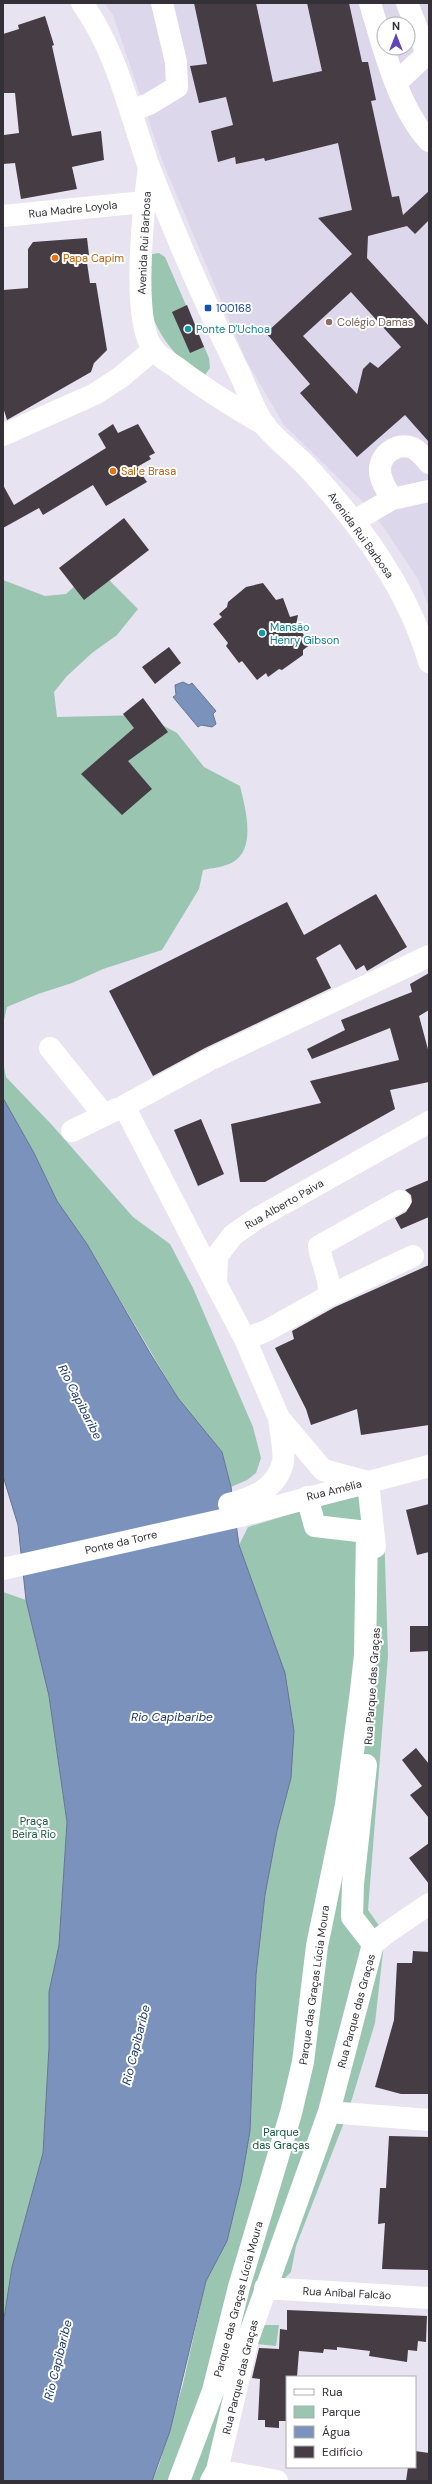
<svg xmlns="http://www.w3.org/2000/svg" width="432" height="2484" viewBox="0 0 432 2484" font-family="'DM Sans',sans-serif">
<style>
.built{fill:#ddd7eb;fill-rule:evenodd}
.green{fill:#9ac6b1}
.water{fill:#7a92bc;stroke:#657594}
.building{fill:#453c44;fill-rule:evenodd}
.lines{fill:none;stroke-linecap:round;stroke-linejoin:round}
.minor{stroke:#fff;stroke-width:22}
.major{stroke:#fff;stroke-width:22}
.food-dot{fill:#e8710a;stroke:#fff;stroke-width:1.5}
.transit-dot{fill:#1a4fb4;stroke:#fff;stroke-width:1.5}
.education-dot{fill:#8d6e63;stroke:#fff;stroke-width:1.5}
.culture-dot{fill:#0f9aa8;stroke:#fff;stroke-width:1.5}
.labels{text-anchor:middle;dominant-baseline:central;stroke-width:4;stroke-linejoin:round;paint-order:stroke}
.street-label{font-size:11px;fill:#333137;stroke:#fff}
.food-label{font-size:11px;fill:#c56008;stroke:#fff;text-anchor:start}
.transit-label{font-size:11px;fill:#164399;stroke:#fff;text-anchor:start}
.education-label{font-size:11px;fill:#785e54;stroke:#fff;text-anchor:start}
.culture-label{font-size:11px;fill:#0d838f;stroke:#fff;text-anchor:start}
.park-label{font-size:11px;fill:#14583e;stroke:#fff}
.water-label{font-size:12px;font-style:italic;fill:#1d3a6f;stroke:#fff}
</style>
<rect width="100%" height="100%" fill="#e7e3f1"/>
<path class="built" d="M104 3H429V607L418 579 384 528 367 506 284 425 246 360 162 160 113 15ZM384 24H408V48H384Z"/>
<path class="green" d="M159 253 165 257 209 358 210 368 205 375 202 376C178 360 153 332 150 303 148 287 151 269 152 254Z
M87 575 107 578 138 609 117 635 92 653 67 676 54 692 57 717 144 715 177 733 204 767 240 786C245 807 257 848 233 862 225 867 212 868 203 870L199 889 162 950 103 969 72 983 38 994 7 1007 3 1024V580L45 596 66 594Z
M3 1062 6 1077 52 1125 133 1217 170 1244 193 1288 253 1427 261 1458 256 1473 247 1480 231 1487 222 1452 178 1398 87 1244 57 1201 34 1153 3 1098Z
M369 1494 384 1529 388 1656 368 1910 385 1934 375 2023 348 2112 296 2246 291 2272 274 2289 262 2318 223 2481H152L159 2465 183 2384 206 2281 222 2250 250 2131 256 1975 265 1895 277 1831 291 1778 260 1605 239 1545 248 1527 310 1508Z
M3 1592 26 1600 49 1696 67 1822 59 1945 49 1992V2047L43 2153 12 2267 3 2325Z
M261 2325H279L276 2346 257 2344Z"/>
<path class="water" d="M183 682 189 685 192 683 216 711 213 714 216 724 212 727 201 725 198 727 173 697 176 695 175 685Z
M3 1098 34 1153 57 1201 87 1244 150 1353 178 1398 222 1452 231 1487 239 1545 285 1673 294 1731 291 1778 277 1831 265 1895 256 1975 250 2131 241 2183 227 2241 206 2281 170 2431 152 2481H3V2325L12 2267 43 2153 49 2047V1992L59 1945 67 1822 49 1696 26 1600 18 1525 3 1476Z"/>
<path class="building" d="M194 3H256L273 82 322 71 307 3H349L362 62H368L376 100 371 101 392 197 399 196 403 215 429 191V220L415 234 407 226 368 236 367 258 429 326V442L405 415 357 457 300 393 310 384 266 333 352 254 318 218 352 210 338 143 265 161 264 158 236 164 235 157 218 162 211 131 233 125 226 97 199 103 190 66 207 64ZM351 292 401 347 378 368 370 362 363 369 357 394 303 336Z
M45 16 54 45 52 46 72 136 101 131 104 160 72 167 77 189 21 199 15 163 3 164 4 135 19 133 15 93H3V34L19 29 18 25Z
M87 238 89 255 86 256 90 283H96L107 350 94 363 91 372 7 420 3 407V290L28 288V249L33 242Z
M187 305 204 347 190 353 172 312Z
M113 424 118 433 138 424 155 453 149 456 151 459 137 467 147 482 106 506 93 485 43 515 39 508 3 528V485L14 505 106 448 98 434Z
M124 518 149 550 84 600 59 568Z
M263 583 276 600 283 598 290 617 298 615 296 625 311 644 303 650V655L282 670 279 669 268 677 266 673 257 680 242 661 239 663 226 646 228 643 213 624 222 617 219 614 227 607 228 602 246 587Z
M169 647 181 663 155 684 142 667Z
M143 698 168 732 128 761 152 789 122 815 81 774 134 728 123 714Z
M376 894 407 947 367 971 364 965 356 970 340 944 316 958 331 988 205 1048 153 1076 109 991 287 902 304 935Z
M429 973V1010L419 1016 429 1053V1082L390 1090 395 1109 265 1182H240L231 1124 321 1103 310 1081 399 1060 390 1028 312 1059 307 1049 345 1030 341 1020 412 992 410 984Z
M201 1119 224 1174 198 1186 174 1130Z
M429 1180V1217L401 1229 395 1218 406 1212 412 1202 411 1195 405 1190Z
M429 1265V1425L361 1435 357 1409 311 1425 306 1409 275 1348 294 1339 292 1331 335 1307Z
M429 1504V1552L417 1555 406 1510Z
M410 1626H429V1651L410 1652Z
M416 1748 429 1764V1818L410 1795 422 1786 402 1760Z
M429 1843V1884L409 1858Z
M413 1951 429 1952V2094H401L375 2087 394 2020 397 1963H412Z
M389 2136 429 2137 428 2270 382 2269 385 2223 378 2224 380 2188H386Z
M287 2310 427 2316 426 2342 418 2341 417 2351 408 2350 407 2362 369 2356 370 2351 337 2347V2350L324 2349 323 2353 299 2351 297 2377H287V2421H279V2428L265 2427V2420H258L260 2379 252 2378 259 2348 279 2349 280 2329 287 2330Z
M415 2451 429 2453V2481H406L408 2467H415Z"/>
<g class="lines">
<path class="minor" d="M370 3C383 46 398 108 429 141
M407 3 427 54
M396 83 429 52
M131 111 149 104 177 87 176 62 162 3
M149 167C144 204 130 322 154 350 159 357 169 362 176 367 204 389 234 407 265 425
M3 216 144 202
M3 435 95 394 121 377 153 350
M392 499C387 490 380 481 380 470 380 454 397 442 413 448 420 452 424 457 429 463
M354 521 392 499 429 491
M50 1048 104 1115
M72 1131 117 1109
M216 1284 124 1106 211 1059 429 956
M329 1296 413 1256
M245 1339 266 1331 329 1296C331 1278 321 1263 319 1246L400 1201
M368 1482 375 1547
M373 1944 385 1934 429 1904
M329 2112 429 2120
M265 2288 429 2298
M217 2470 277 2481
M179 2481 213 2391 239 2287 291 2113 303 2062 317 1946 346 1805 361 1691 365 1655 367 1532 315 1526 307 1497
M211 2481 217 2470 248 2339 329 2112 373 1944 352 1917 353 1884 366 1765"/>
<path class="major" d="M82 3C117 52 129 111 149 167 175 235 205 303 237 368 246 386 253 409 265 426 278 442 297 455 311 471 362 527 408 589 429 662
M368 1482 323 1470 279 1418 245 1339 216 1284 217 1256 233 1235 256 1219 429 1122
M229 1504C252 1498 277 1489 283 1462 285 1452 280 1429 279 1418
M3 1569 240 1516 429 1466"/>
</g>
<g class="food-dot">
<circle cx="55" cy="258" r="4"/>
<circle cx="113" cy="471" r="4"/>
</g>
<rect class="transit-dot" x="204" y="304" width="8" height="8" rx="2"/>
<circle class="education-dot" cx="329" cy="322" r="4"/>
<g class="culture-dot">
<circle cx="188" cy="329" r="4"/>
<circle cx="262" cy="633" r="4"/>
</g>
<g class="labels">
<g class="street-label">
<text transform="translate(73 209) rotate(-6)">Rua Madre Loyola</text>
<text transform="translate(144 243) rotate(-87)">Avenida Rui Barbosa</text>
<text transform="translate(361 535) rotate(54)">Avenida Rui Barbosa</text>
<text transform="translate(284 1204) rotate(-30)">Rua Alberto Paiva</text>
<text transform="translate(334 1490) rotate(-14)">Rua Amélia</text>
<text transform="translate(121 1542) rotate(-13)">Ponte da Torre</text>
<text transform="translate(372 1686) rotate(-86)">Rua Parque das Graças</text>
<text transform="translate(314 1985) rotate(-82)">Parque das Graças Lúcia Moura</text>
<text transform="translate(356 2011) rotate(-75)">Rua Parque das Graças</text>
<text transform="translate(347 2293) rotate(3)">Rua Aníbal Falcão</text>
<text transform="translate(238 2299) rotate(-75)">Parque das Graças Lúcia Moura</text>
<text transform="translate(240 2377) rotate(-76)">Rua Parque das Graças</text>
</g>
<g class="food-label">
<text x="63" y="258">Papa Capim</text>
<text x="121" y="471">Sal e Brasa</text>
</g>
<g class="transit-label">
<text x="216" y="308">100168</text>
</g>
<g class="education-label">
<text x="337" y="322">Colégio Damas</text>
</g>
<g class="culture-label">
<text x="196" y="329">Ponte D'Uchoa</text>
<text x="270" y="627">Mansão<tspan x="270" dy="13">Henry Gibson</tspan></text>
</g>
<g class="park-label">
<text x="34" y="1821">Praça<tspan x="34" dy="13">Beira Rio</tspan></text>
<text x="281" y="2132">Parque<tspan x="281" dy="13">das Graças</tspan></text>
</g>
<g class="water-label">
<text transform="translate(80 1402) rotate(63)">Rio Capibaribe</text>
<text x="172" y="1717">Rio Capibaribe</text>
<text transform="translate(136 2045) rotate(-76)">Rio Capibaribe</text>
<text transform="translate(58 2360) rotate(-76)">Rio Capibaribe</text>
</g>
</g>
<rect width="432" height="2484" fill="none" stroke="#333137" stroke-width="8"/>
<rect x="286" y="2376" width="130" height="92" fill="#ffffff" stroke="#adadaf"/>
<rect x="294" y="2389" width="20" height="6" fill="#ffffff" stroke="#adadaf"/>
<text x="322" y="2396" font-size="12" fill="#333137">Rua</text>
<rect x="294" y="2406" width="20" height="12" fill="#9ac6b1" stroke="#adadaf"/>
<text x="322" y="2416" font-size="12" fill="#333137">Parque</text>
<rect x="294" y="2426" width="20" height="12" fill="#7a92bc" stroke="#adadaf"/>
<text x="322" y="2436" font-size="12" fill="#333137">Água</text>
<rect x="294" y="2446" width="20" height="12" fill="#453c44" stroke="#adadaf"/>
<text x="322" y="2456" font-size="12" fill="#333137">Edifício</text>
<g transform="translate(396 36)"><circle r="19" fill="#ffffff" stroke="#adadaf"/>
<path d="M0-3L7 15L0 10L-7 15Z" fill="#6044bc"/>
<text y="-6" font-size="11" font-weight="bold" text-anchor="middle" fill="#333137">N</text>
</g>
</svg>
